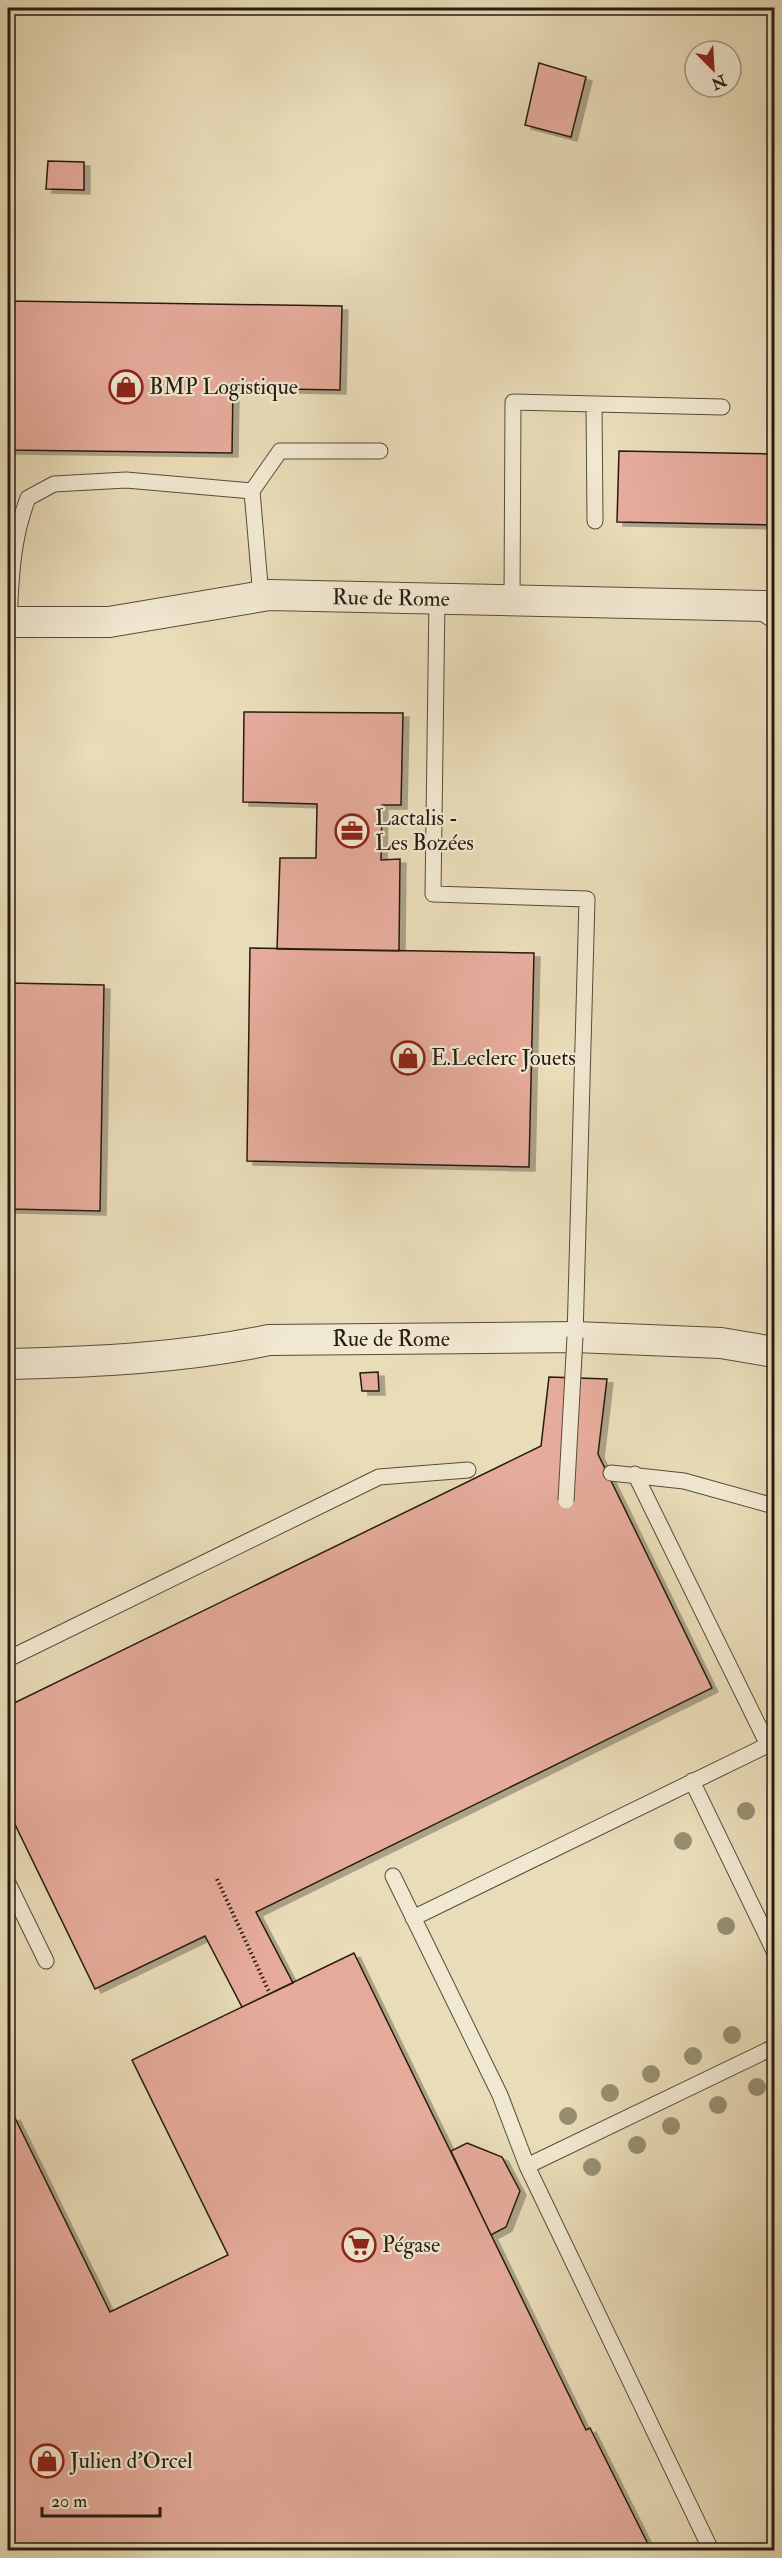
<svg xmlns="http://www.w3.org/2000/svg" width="782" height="2558" viewBox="0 0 782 2558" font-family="'IM FELL Double Pica',serif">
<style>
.building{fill:#e6ab9b;stroke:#251d11;stroke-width:1.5;filter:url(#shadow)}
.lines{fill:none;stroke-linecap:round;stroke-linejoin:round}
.service-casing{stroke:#564d3b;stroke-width:17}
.minor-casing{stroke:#564d3b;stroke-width:32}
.path{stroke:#251d11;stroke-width:4;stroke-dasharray:1.5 3;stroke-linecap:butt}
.service{stroke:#f1e8d1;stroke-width:15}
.minor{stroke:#f1e8d1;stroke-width:30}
.service-bridge-casing{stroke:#564d3b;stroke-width:17;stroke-linecap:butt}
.service-bridge{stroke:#f1e8d1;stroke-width:15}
.tree{fill:#968e70}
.labels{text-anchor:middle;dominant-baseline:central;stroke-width:4.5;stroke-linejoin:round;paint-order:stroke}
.poi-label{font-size:22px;fill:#251d11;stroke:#f1e8d1;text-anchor:start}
.street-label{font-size:22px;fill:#251d11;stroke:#f1e8d1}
</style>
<defs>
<filter id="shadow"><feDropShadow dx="6" dy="4" stdDeviation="0" flood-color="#0004"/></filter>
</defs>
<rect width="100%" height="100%" fill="#e9dcb8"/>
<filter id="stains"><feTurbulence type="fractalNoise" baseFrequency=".00333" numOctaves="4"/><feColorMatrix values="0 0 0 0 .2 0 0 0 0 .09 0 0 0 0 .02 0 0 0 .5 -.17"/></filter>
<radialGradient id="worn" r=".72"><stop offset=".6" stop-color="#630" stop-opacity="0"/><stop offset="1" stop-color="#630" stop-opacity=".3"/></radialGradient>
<path class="building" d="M539 63 586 77 571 137 525 125Z
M48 161 84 162V190L46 189Z
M8 301 342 306 340 390 233 388 232 453 8 450Z
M619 451 774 454V525L617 522Z
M244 712 403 713 401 805H382L381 860 400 859 399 951 277 949 280 858H316L317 804 243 802Z
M250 948 534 953 529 1167 247 1161Z
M8 983 104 985 100 1211 8 1209Z
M378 1372 379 1391H362L360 1373Z
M549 1377 607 1379 598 1454 712 1688 256 1912 293 1983 242 2007 205 1936 95 1989 8 1810V1706L541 1446Z
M354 1953 586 2430 590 2428 651 2550H8V2119L14 2116 110 2312 228 2255 132 2060Z
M467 2143 502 2157 520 2191 506 2227 491 2235 451 2151Z"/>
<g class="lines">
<defs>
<path id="service" d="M594 404 595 521
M252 491 280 451H380
M437 599 433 894 587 899 575 1337
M512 601 513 402 722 407
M9 622C11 578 12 539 28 498L54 484 126 480 252 491 261 597
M611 1473 684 1481 774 1506
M635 1474 768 1745
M8 1659 379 1477 468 1470
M692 1781 774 1951
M393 1876 500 2095 527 2166
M8 1883 46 1961
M413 1918 774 1742
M711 2550 527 2166 774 2047"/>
<path id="minor" d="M8 622H109L269 595 765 606 774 612
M8 1364C95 1362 183 1358 269 1340L575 1337 721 1343 774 1352"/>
</defs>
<use href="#service" class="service-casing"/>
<use href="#minor" class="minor-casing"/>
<path class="path" d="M217 1879 270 1994"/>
<use href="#service" class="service"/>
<use href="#minor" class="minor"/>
<defs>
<path id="service-bridge" d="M566 1501 575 1337"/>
</defs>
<use href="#service-bridge" class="service-bridge-casing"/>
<use href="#service-bridge" class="service-bridge"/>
</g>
<g class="tree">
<circle cx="746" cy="1811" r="9"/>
<circle cx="683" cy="1841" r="9"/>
<circle cx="726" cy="1926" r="9"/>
<circle cx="732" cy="2035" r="9"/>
<circle cx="693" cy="2056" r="9"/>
<circle cx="651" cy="2074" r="9"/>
<circle cx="757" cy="2087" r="9"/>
<circle cx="610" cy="2093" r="9"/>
<circle cx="718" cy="2105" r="9"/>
<circle cx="568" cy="2116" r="9"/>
<circle cx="671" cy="2126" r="9"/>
<circle cx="637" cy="2145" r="9"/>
<circle cx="592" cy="2167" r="9"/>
</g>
<defs>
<symbol id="shop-ring" viewBox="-11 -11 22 22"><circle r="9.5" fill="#f1e8d1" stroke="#8f2418" stroke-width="1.5"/><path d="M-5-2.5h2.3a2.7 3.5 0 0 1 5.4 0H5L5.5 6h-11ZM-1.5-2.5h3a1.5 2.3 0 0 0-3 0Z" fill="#8f2418"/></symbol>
<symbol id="office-ring" viewBox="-11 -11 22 22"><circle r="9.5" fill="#f1e8d1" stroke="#8f2418" stroke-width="1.5"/><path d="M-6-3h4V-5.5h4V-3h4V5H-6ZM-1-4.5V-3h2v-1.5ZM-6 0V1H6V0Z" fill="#8f2418"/></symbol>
<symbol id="supermarket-ring" viewBox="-11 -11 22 22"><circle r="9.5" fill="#f1e8d1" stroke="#8f2418" stroke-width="1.5"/><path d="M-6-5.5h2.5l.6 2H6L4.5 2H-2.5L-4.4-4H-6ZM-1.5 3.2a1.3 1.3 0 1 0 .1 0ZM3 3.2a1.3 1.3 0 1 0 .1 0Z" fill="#8f2418"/></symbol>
</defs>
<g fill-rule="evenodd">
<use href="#shop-ring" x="107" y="368" width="38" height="38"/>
<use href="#office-ring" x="333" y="812" width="38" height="38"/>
<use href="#shop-ring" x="389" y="1039" width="38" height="38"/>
<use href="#supermarket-ring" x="340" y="2226" width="38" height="38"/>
<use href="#shop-ring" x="28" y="2442" width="38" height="38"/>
</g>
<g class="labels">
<g class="poi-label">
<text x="149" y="387">BMP Logistique</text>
<text x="375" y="818">Lactalis -<tspan x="375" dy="25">Les Bozées</tspan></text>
<text x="431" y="1058">E.Leclerc Jouets</text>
<text x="382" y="2245">Pégase</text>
<text x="70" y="2461">Julien d'Orcel</text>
</g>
<g class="street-label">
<text transform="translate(391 598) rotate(1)">Rue de Rome</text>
<text x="391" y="1339">Rue de Rome</text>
</g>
</g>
<rect width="782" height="2558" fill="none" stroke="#e9dcb8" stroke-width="30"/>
<rect x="9" y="9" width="764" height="2540" fill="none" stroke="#251d11" stroke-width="3"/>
<rect x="15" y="15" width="752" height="2528" fill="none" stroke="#251d11" stroke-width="1.5"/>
<g transform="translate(713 69) rotate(156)"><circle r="28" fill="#f1e8d1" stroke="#9f9784" stroke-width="1.5"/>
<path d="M0-4.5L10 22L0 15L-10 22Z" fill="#8f2418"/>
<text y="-9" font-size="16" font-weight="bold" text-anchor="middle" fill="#251d11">N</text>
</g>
<path d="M42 2507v9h118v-9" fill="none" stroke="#251d11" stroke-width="3"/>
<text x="51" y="2507" font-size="18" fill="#251d11" stroke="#f1e8d1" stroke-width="4.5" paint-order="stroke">20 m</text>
<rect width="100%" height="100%" filter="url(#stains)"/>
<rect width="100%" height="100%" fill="url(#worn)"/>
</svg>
